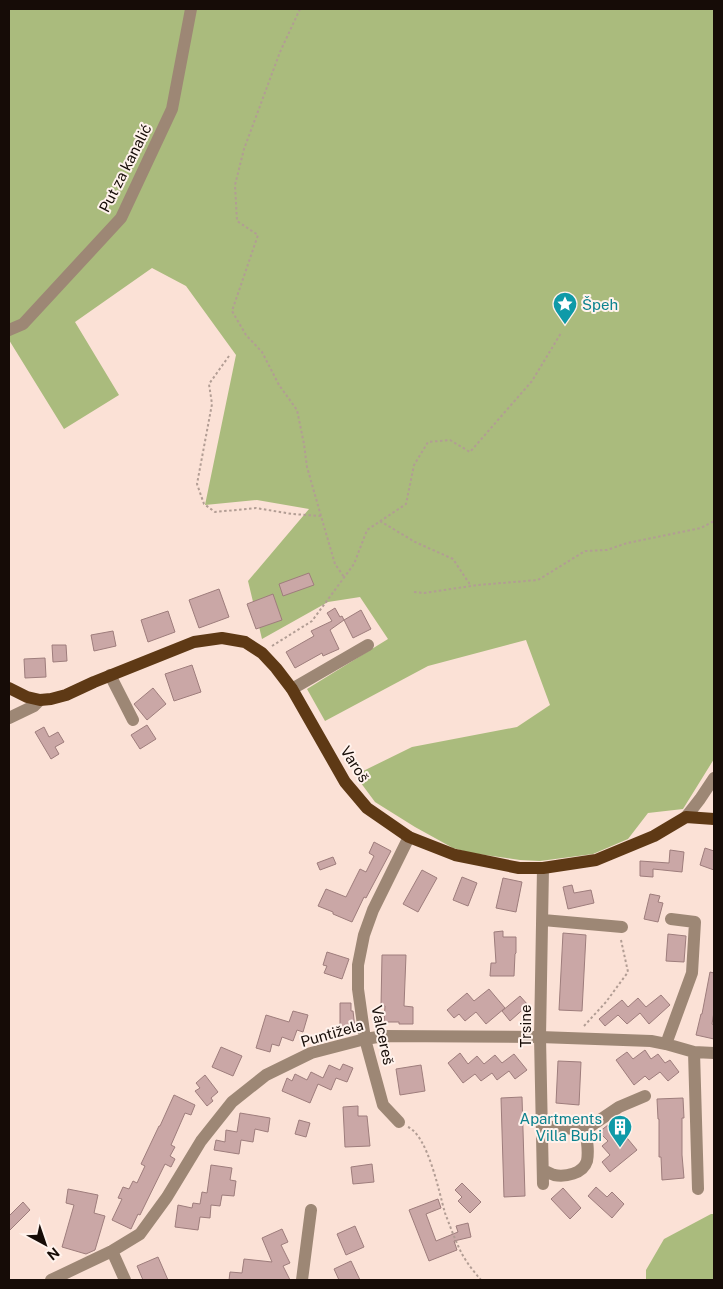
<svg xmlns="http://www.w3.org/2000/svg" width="723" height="1289" viewBox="0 0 723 1289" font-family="'Public Sans',sans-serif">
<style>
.forest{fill:#aabb7d}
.building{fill:#caa7a6;stroke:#9e7d7c}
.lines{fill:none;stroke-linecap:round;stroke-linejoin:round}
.path{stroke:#b29d94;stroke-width:2;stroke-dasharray:2.5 2.5;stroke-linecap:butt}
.minor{stroke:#9d8775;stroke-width:12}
.major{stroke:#5e3915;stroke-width:12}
.labels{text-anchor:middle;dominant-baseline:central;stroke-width:4;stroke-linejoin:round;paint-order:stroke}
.street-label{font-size:15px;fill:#160c07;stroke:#fff2ec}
.culture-label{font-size:15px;fill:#0d838f;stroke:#fff2ec;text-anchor:start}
</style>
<rect width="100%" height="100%" fill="#fbe1d6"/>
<path class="forest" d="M9 9H714V759L683 809 648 813 628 839 593 854 540 861 520 860 471 853 453 848 415 827 375 802 355 775 412 747 517 727 550 705 526 640 428 666 325 721 307 689 388 639 360 597 328 602 262 639 248 581 309 509 257 500 205 505 236 355 186 286 152 268 75 322 119 395 64 429 9 340Z
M711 1214H714V1280H646V1270L664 1239Z"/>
<path class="building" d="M309 573 314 585 283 596 279 584Z
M219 589 229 617 199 628 189 600Z
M273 594 282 620 256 629 247 604Z
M335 608 340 617 342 616 344 620 361 610 371 629 353 638 344 620 330 630 339 649 323 656 322 653 295 668 286 652 314 636 311 631 332 621 327 613Z
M168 611 175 632 148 642 141 620Z
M113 631 116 646 94 651 91 635Z
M52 645H66L67 661 53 662Z
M45 658 46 677 25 678 24 659Z
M192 665 201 692 174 701 165 674Z
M153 688 166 704 147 720 134 704Z
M147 725 156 739 140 749 131 735Z
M44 727 49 737 58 732 64 742 55 747 59 754 51 759 35 732Z
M374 842 391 851 366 898 364 897 352 922 333 914V912L318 906 326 889 346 897 360 869 366 872 374 856 369 853Z
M705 848 714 851V870L700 865Z
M670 850 684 852 682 872 653 869V877L640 876V861L669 863Z
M333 857 336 864 320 870 317 863Z
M422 870 437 878 418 912 403 904Z
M462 877 477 883 468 906 453 900Z
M503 878 522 882 516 912 496 908Z
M572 885 574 893 591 890 594 903 568 909 563 887Z
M650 894 660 896 658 902 663 903 658 922 644 919Z
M503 931V937H516V953L515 954 514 976H490L491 963H496L494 932Z
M563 933 586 935 582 1011 559 1010Z
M668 934 686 936 684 962 666 961Z
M327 952 349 959 342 979 324 973 327 966 323 965Z
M382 955H406L404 1006 413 1007V1024H399V1022H384L385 1006H381Z
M710 972 714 973V1012L712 1024 714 1025V1039L696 1035 701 1014H702Z
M489 989 505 1008 486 1024 476 1012 465 1021 459 1014 454 1018 447 1010 467 993 474 1001Z
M661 995 670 1005 649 1024 640 1013 627 1024 618 1015 605 1026 599 1019 622 1000 628 1007 638 998 646 1007Z
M520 996 528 1005 510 1021 502 1011Z
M340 1003H351V1011H353L355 1028 340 1027Z
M293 1011 308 1015 303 1032 297 1030 293 1041 282 1037 279 1046 272 1044 270 1052 256 1048 266 1015 289 1022Z
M221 1047 242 1056 233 1076 212 1067Z
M645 1050 651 1059 658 1054 665 1063 670 1060 679 1072 668 1081 660 1072 649 1080 645 1076 634 1085 616 1060 627 1052 633 1059Z
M460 1053 468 1064 477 1056 484 1064 495 1055 502 1063 514 1054 527 1070 515 1079 509 1071 497 1080 492 1073 481 1081 475 1074 463 1083 448 1063Z
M558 1061 581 1062 579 1105 556 1103Z
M343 1064 353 1068 347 1082 336 1078 331 1090 318 1084 310 1103 282 1091 287 1078 292 1081 295 1074 307 1080 311 1072 323 1078 329 1065 340 1070Z
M421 1065 425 1091 400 1095 396 1069Z
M205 1075 218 1092 211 1098 213 1101 207 1106 195 1091 200 1088 196 1083Z
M174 1095 195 1105 191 1115 185 1113 171 1145 175 1147 170 1156 175 1159 171 1167 165 1164 140 1215 138 1214 131 1229 112 1220 122 1199 118 1198 123 1187 129 1189 133 1181 137 1183 145 1166 141 1164 159 1126H160Z
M522 1097 525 1196 504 1197 501 1098Z
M683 1098 684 1118H682V1155L684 1178 662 1180 661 1157H659V1119H658L657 1099Z
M358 1106V1116H367L370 1146 345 1147 343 1107Z
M240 1113 270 1118 268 1132 255 1129 253 1142 241 1140 239 1154 214 1150 216 1140 225 1142 226 1130 237 1132Z
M299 1120 310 1123 306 1137 295 1134Z
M613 1121 637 1150 610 1172 602 1162 610 1155 602 1146 608 1141 599 1132Z
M372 1164 374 1182 353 1184 351 1167Z
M211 1165 232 1168 230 1180 236 1181 234 1196 222 1195 220 1206 211 1205 210 1218 200 1217 198 1230 175 1227 178 1205 192 1208 193 1203 200 1204 202 1192 207 1193Z
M462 1183 481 1202 470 1213 458 1201 462 1197 455 1190Z
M596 1187 607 1197 612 1192 624 1204 612 1218 588 1196Z
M563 1188 581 1208 570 1219 551 1199Z
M68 1189 98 1195 94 1213 105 1216 95 1250 86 1254 62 1247 74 1205 66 1203Z
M438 1199 441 1208 426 1214 436 1241 458 1232 456 1226 468 1223 471 1237 454 1241 457 1250 429 1261 409 1210Z
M23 1202 30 1210 9 1231V1216Z
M355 1226 364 1247 346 1255 337 1234Z
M282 1229 288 1242 281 1245 290 1263 283 1266 290 1280H229L230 1272 242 1273 244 1259 272 1262 262 1238Z
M158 1257 168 1280H143L137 1266Z
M351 1261 360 1280H339L334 1269Z"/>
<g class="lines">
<path class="path" d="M300 9 280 52 244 149 235 185 237 221 258 235 232 311 246 335 262 352 279 385 297 410 304 444 307 467 321 516
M229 356 209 384 212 404 197 484 204 504 215 512 256 508 292 514 321 516 335 564 344 577
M380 521 415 542 453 559 471 586
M414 592 424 593 478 585 538 580 585 551 607 550 627 543 701 528 714 521
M272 646 312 621 354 564 367 530 406 504 414 465 428 442 450 440 470 452 532 381 561 333
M584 1026 606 1002 628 972 621 940
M408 1127C428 1136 439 1192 445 1213 450 1226 455 1240 461 1252 466 1262 474 1272 481 1280"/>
<path class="minor" d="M9 330 23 324 121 218 172 109 191 9
M110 675 133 720
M292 689 368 645
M9 718 34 706 40 700
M686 817 700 799 714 778
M543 920 622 927
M666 1044 692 973 695 922 671 919
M694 1052 698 1189
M399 1122 383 1105 365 1039 358 989V965L364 935 373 910 409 837
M542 1126 585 1130 619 1107 645 1096
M543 1170C546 1171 550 1174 554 1175 565 1177 583 1174 587 1161 589 1150 587 1140 585 1130
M543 1184 540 1037 543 868
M112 1251 125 1280
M51 1280 112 1251 140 1234 167 1197 201 1141 232 1102 266 1075 311 1053 365 1039 384 1036 540 1037 651 1041 666 1044 694 1052 714 1053
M302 1280 311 1210"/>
<path class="major" d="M9 688 27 697 40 700 51 699 66 695 94 682 194 642 222 638 245 642 262 653 276 668 292 689 345 782 367 808 409 837 455 855 519 868H543L596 860 654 836 686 817 714 819"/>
</g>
<defs>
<symbol id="sight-pin" viewBox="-11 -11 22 30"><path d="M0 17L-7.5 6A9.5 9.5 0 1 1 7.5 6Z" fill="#0f9aa8" stroke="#fff2ec"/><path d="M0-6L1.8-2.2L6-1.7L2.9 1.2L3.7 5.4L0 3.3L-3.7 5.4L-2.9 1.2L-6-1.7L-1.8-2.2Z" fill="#fff"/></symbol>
<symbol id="building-pin" viewBox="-11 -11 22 30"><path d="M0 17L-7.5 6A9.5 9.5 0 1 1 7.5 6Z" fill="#0f9aa8" stroke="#fff2ec"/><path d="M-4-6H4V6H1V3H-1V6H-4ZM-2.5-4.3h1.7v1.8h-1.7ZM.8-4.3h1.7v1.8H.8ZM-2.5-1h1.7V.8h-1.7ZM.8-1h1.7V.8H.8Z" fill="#fff"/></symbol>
</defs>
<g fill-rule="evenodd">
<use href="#sight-pin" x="551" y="290" width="28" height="38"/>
<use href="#building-pin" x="606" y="1113" width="28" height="38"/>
</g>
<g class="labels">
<g class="street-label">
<text transform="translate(125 168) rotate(-63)">Put za kanalić</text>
<text transform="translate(355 764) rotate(57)">Varoš</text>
<text transform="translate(525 1026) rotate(-90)">Trsine</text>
<text transform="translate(332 1033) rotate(-16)">Puntižela</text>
<text transform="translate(383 1035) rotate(78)">Valcereš</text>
</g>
<g class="culture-label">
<text x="582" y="304">Špeh</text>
<text x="602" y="1118" text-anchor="end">Apartments<tspan x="602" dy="17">Villa Bubi</tspan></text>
</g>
</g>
<rect width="723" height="1289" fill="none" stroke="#160c07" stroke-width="20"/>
<g transform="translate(45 1244) rotate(140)" stroke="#fff2ec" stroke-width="4" paint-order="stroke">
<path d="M0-4L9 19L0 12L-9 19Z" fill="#160c07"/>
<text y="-8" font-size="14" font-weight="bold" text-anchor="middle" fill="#160c07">N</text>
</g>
</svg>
